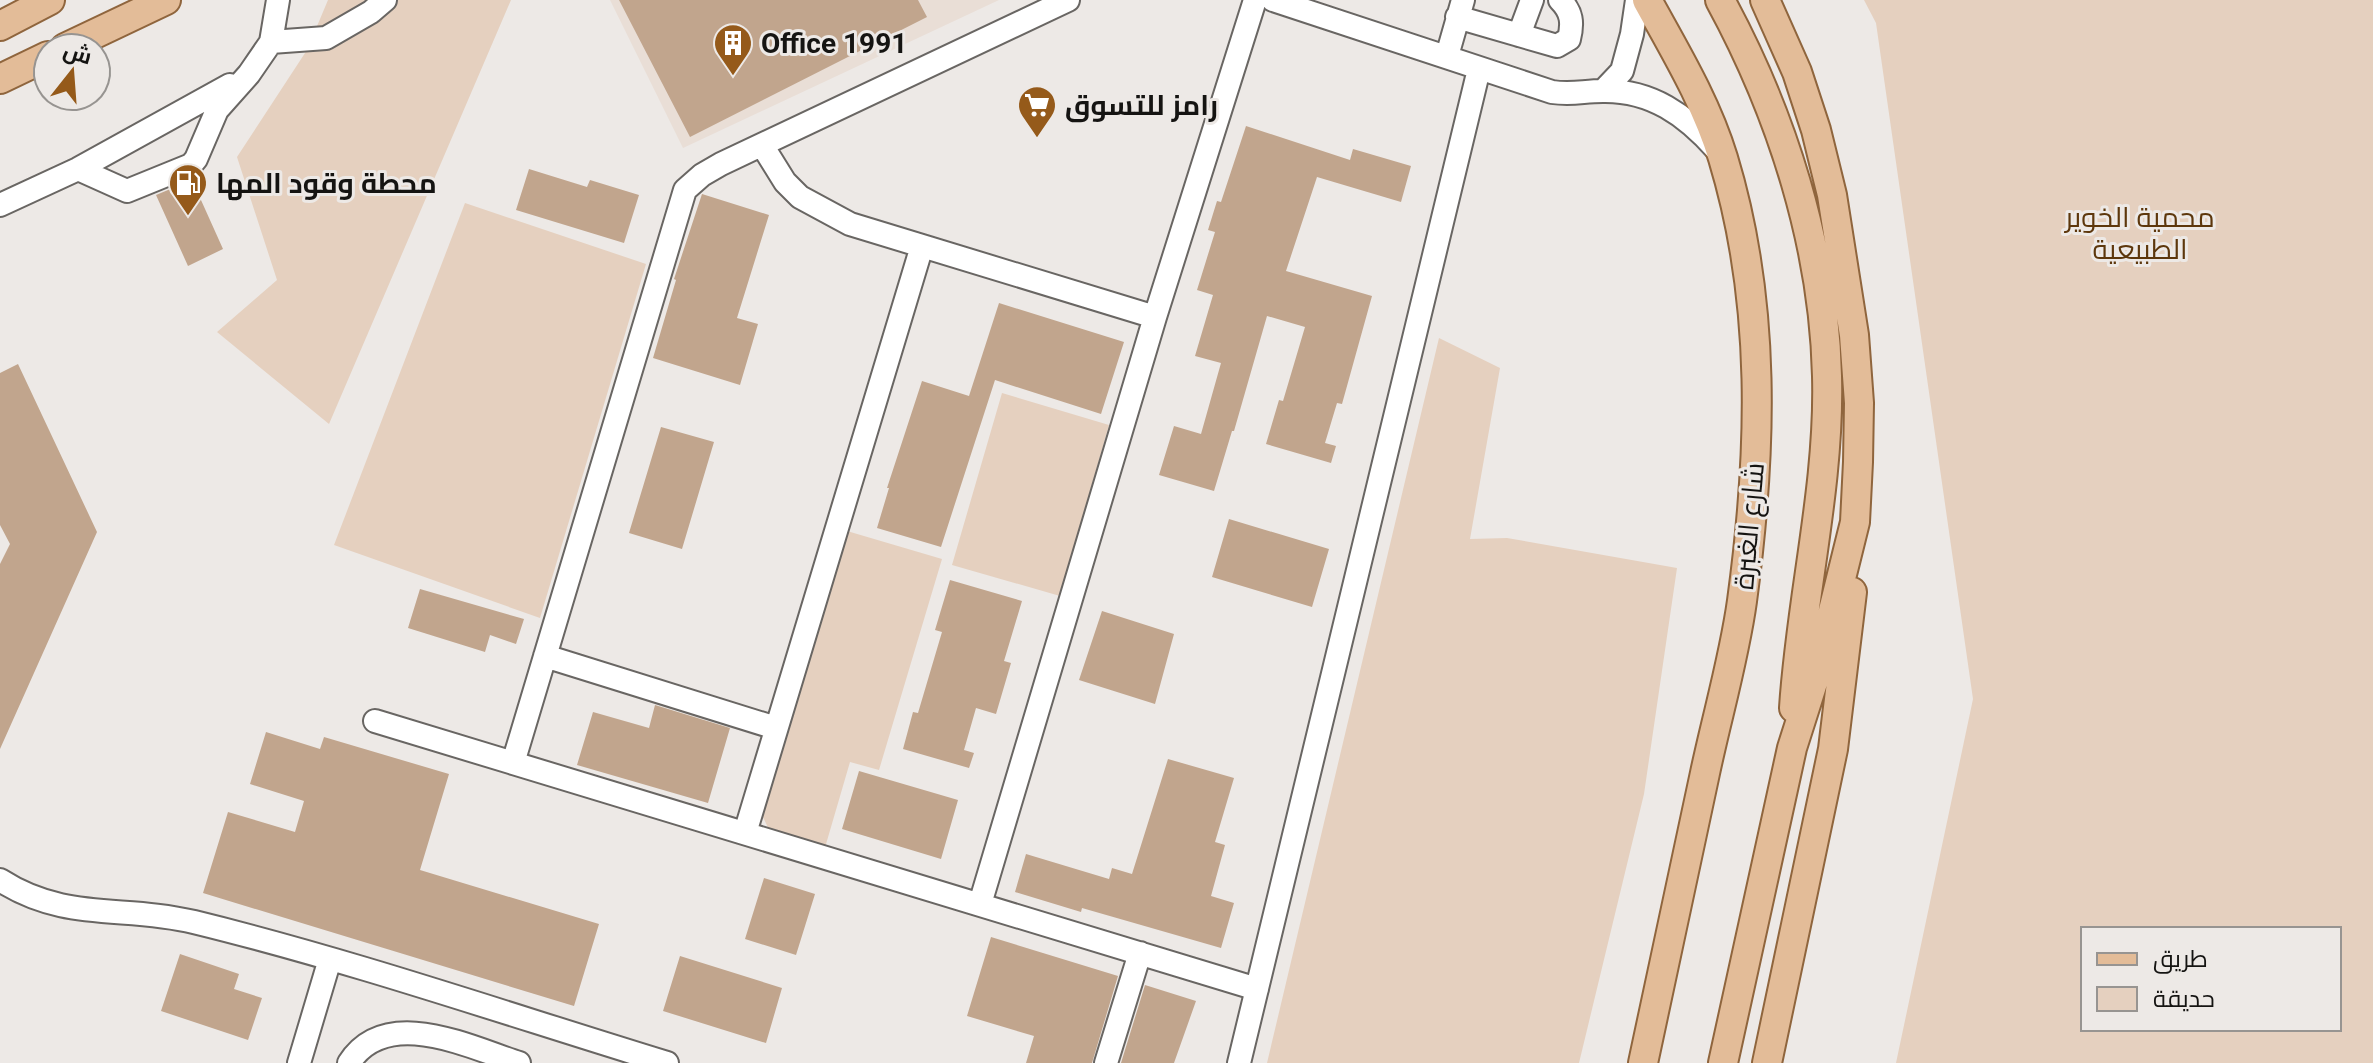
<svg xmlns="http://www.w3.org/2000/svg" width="2373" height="1063" viewBox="0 0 2373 1063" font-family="Roboto,Cairo,sans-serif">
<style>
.built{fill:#e9ded6}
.green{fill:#e5d0bf;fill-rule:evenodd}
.building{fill:#c1a58d}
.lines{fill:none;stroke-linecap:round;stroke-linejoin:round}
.minor-casing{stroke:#696663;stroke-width:26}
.major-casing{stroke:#8f653d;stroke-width:32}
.minor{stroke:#fff;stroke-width:22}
.major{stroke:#e3bc98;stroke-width:28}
.labels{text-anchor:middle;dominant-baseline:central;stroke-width:6;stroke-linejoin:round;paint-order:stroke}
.poi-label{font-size:28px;font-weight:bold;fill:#151412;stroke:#ede9e6;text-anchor:start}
.park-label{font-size:28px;fill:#5d370c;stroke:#ede9e6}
.street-label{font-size:28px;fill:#151412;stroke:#ede9e6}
</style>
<rect width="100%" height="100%" fill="#ede9e6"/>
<path class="built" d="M610 0H999L683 148Z"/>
<path class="green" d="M328 0H511L329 424 217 332 277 280 237 157 307 50Z
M1864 0H2373V1063H1896L1973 699 1876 23ZM2339 929V1029H2083V929Z
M465 203 646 264 540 618 334 545Z
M1439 338 1500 368 1470 539 1507 538 1677 568 1644 794 1579 1063H1267Z
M1002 393 1109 425 1060 596 952 565Z
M847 531 942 559 879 770 850 762 824 851 772 836 762 815Z"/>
<path class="building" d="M619 0H918L927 17 690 137Z
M1246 126 1350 160 1353 149 1411 166 1401 202 1317 177 1286 271 1372 296 1342 404 1337 403 1325 443 1336 446 1331 463 1266 444 1279 400 1283 401 1305 327 1267 316 1234 431H1232L1214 491 1159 475 1174 426 1201 434 1221 363 1195 356 1213 295 1197 290 1215 232 1208 230 1217 201 1221 202Z
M529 169 587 187 590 180 639 195 624 243 516 210Z
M192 180 223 249 188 266 156 195Z
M702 194 769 215 737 318 758 324 740 385 653 358 676 280 674 279Z
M999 303 1124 342 1101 414 995 380 941 547 877 528 889 488H887L922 381 969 396Z
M18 364 97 532 0 749V564L10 544 0 525V373Z
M661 427 714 442 682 549 629 533Z
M1229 519 1329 549 1312 607 1212 577Z
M950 580 1022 601 1004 661 1011 663 996 714 976 708 964 750 974 753 969 768 903 749 913 712 918 713 942 632 935 630Z
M420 589 524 619 516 644 490 635 485 652 408 628Z
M1102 611 1174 634 1155 704 1079 680Z
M655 705 730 728 708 803 577 765 593 712 649 728Z
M266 732 320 749 324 737 449 774 420 870 599 924 574 1006 203 893 228 812 295 832 304 801 250 784Z
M1168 759 1234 778 1215 842 1225 845 1211 896 1234 903 1221 948 1082 908 1081 912 1015 892 1026 854 1109 879 1112 868 1132 874Z
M859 771 958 800 941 859 842 829Z
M764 878 815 894 796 955 745 939Z
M991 937 1118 976 1092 1063H1026L1034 1036 967 1016Z
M180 954 239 974 234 989 262 998 248 1040 161 1011Z
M680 956 782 988 766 1043 663 1011Z
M1145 985 1196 1001 1174 1063H1121Z"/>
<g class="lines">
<defs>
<path id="minor" d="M1273 0 1552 92C1573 95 1583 91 1603 91 1651 90 1686 115 1717 150
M1457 17 1557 46 1569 39C1573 23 1572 12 1560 0
M1519 35 1532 0
M271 42 326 38 371 12 385 0
M1447 56 1463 0
M1603 91 1622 71 1632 34 1637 0
M762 145 785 182 800 197 850 224 1155 317
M78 169 127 191 191 165 196 159 217 110 249 74 271 42 278 0
M0 205 78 169 230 85
M545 656 776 728
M375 721 1257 989
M513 763 685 190 702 175 721 164 1068 0
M745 833 922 246
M0 880C65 922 124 905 194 922 353 961 510 1015 667 1063
M980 904 1155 317 1255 0
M299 1063 330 959
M349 1063C386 1005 469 1047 519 1063
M1106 1063 1140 953
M1239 1063 1479 69"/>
<path id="major" d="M1720 0C1782 114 1824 246 1827 376 1830 487 1801 597 1794 708
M0 26 50 0
M65 48 166 0
M0 79 48 56
M1643 1063C1664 966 1684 870 1705 773 1717 716 1734 659 1742 601 1762 453 1767 303 1723 158 1706 102 1675 51 1647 0
M1723 1063 1792 748 1823 651 1855 522 1858 462 1859 403 1854 335 1832 195 1816 130 1797 72 1765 0
M1767 1063 1833 749 1852 592"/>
</defs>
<use href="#minor" class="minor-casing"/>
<use href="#major" class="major-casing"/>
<use href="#minor" class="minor"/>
<use href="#major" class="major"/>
</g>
<defs>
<symbol id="building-pin" viewBox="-11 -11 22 30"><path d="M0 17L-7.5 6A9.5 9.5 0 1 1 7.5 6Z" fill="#955a1a" stroke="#ede9e6"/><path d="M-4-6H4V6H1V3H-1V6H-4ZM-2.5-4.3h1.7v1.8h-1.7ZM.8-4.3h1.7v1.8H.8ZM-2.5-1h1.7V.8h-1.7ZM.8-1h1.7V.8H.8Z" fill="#fff"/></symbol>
<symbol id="supermarket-pin" viewBox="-11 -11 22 30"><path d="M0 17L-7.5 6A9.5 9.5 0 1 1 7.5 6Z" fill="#955a1a" stroke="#ede9e6"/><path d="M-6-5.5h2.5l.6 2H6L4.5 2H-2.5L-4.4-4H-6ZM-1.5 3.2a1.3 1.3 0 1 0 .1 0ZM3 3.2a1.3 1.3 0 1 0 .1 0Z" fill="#fff"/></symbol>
<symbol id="fuel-pin" viewBox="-11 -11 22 30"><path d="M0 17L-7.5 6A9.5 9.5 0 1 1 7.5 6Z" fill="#955a1a" stroke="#ede9e6"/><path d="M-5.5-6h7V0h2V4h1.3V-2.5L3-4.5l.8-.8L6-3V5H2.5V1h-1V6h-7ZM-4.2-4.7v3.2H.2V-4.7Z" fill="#fff"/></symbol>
</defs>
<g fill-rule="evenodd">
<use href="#building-pin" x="711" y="21" width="44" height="60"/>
<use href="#supermarket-pin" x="1015" y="83" width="44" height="60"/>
<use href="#fuel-pin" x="166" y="161" width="44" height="60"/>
</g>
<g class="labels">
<g class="poi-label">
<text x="761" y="43">Office 1991</text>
<text x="1065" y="105">رامز للتسوق</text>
<text x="216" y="183">محطة وقود المها</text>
</g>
<g class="park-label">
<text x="2140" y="217">محمية الخوير<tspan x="2140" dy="32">الطبيعية</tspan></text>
</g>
<g class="street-label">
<text transform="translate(1749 526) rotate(-85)">شارع الغبرة</text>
</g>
</g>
<rect x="2081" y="927" width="260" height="104" fill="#ede9e6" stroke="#979491" stroke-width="2"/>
<rect x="2097" y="953" width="40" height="12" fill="#e3bc98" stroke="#979491" stroke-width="2"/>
<text x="2153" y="967" font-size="24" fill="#151412">طريق</text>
<rect x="2097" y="987" width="40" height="24" fill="#e5d0bf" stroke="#979491" stroke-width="2"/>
<text x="2153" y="1007" font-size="24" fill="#151412">حديقة</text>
<g transform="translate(72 72) rotate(17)"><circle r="38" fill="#ede9e6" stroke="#979491" stroke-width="2"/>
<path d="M0-6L14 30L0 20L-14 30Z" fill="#955a1a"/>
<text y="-12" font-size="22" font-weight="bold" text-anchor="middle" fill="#151412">ش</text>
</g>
</svg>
